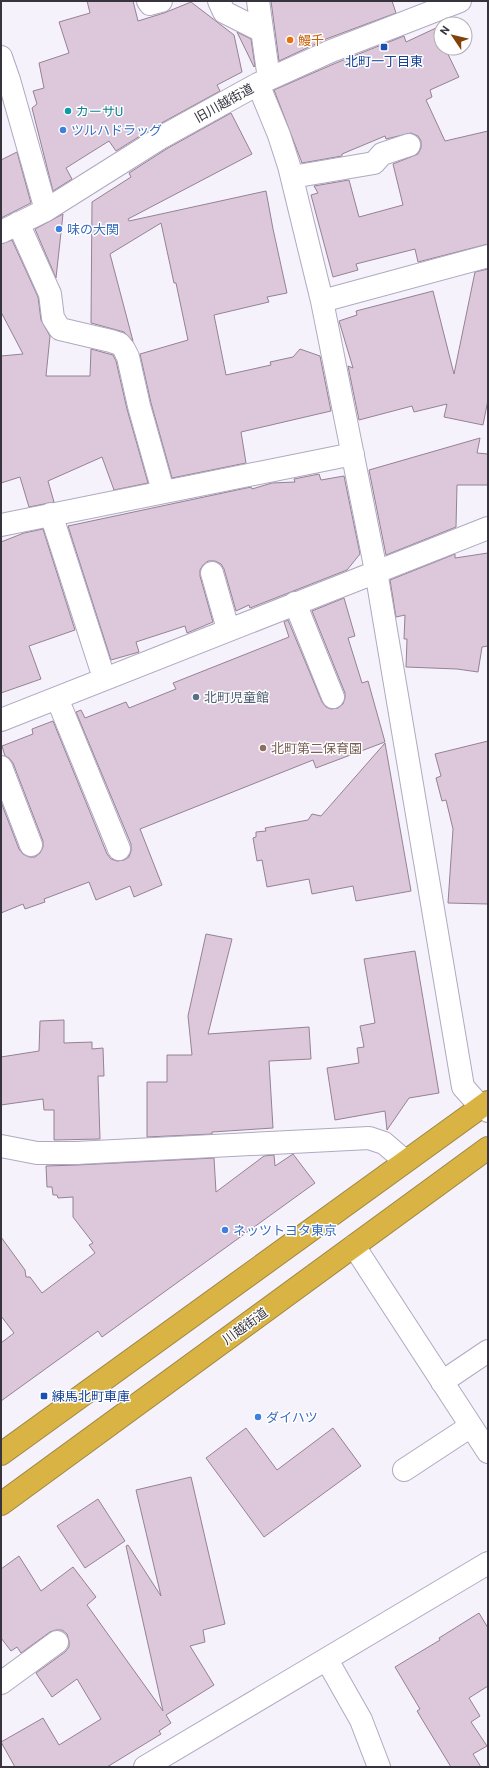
<svg xmlns="http://www.w3.org/2000/svg" width="489" height="1768" viewBox="0 0 489 1768" font-family="Roboto,'Noto Sans JP',sans-serif">
<style>
.building{fill:#dcc7db;stroke:#958294}
.lines{fill:none;stroke-linecap:round;stroke-linejoin:round}
.minor-casing{stroke:#b0a9c1;stroke-width:24}
.highway-casing{stroke:#a08742;stroke-width:24}
.minor{stroke:#fff;stroke-width:22}
.highway{stroke:#d9b444;stroke-width:22}
.food-dot{fill:#e8710a;stroke:#fff;stroke-width:1.5}
.transit-dot{fill:#1a4fb4;stroke:#fff;stroke-width:1.5}
.culture-dot{fill:#0f9aa8;stroke:#fff;stroke-width:1.5}
.shop-dot{fill:#3f7fe0;stroke:#fff;stroke-width:1.5}
.service-dot{fill:#5c6f8a;stroke:#fff;stroke-width:1.5}
.education-dot{fill:#8d6e63;stroke:#fff;stroke-width:1.5}
.labels{text-anchor:middle;dominant-baseline:central;stroke-width:3;stroke-linejoin:round;paint-order:stroke}
.food-label{font-size:13px;fill:#c56008;stroke:#fff;text-anchor:start}
.transit-label{font-size:13px;fill:#164399;stroke:#fff}
.street-label{font-size:13px;fill:#37343e;stroke:#fff}
.culture-label{font-size:13px;fill:#0d838f;stroke:#fff;text-anchor:start}
.shop-label{font-size:13px;fill:#366cbe;stroke:#fff;text-anchor:start}
.service-label{font-size:13px;fill:#4e5e75;stroke:#fff;text-anchor:start}
.education-label{font-size:13px;fill:#785e54;stroke:#fff;text-anchor:start}
</style>
<rect width="100%" height="100%" fill="#f5f2fc"/>
<path class="building" d="M87 1H133L138 21 164 13 191 2 234 35 242 72 217 85 220 91 156 126 116 151 109 141 66 168 72 179 53 191 32 108 37 104 33 91 44 88 39 63 69 53 59 22 90 13Z
M271 1H392L396 13 326 39 279 61Z
M436 28 441 38V48H445L459 77 430 90 432 97 426 100 445 141 488 131V244L418 262 415 249 356 264 358 270 333 277 311 195 318 193 314 186 349 180 359 217 403 205 393 164 418 154 421 148V141L418 136 411 133 386 139 385 136 342 154V156L302 163 274 90 336 63 404 36 406 42Z
M237 32 251 39 255 66 254 67Z
M231 113 252 154 128 219 129 221 266 191 273 229 287 293 267 297 269 302 214 315 226 375 271 365 270 362 293 357 300 349 320 356 331 411 241 432 246 463 172 478 151 403 140 354 188 340 176 283H174L161 223 110 254 133 341 124 332 91 323 92 202 131 177 129 173 168 148Z
M17 152 31 203 1 218V160Z
M63 214 56 278 35 229Z
M12 240 38 297 41 320 50 336 46 376H90L91 349 113 355 116 361 127 409 148 483 114 490 102 457 48 481 54 502 29 507 20 477 1 483V356L23 354 1 312V244Z
M488 269V400L483 425 444 417 447 404 414 412 412 406 359 420 348 366 353 368 339 321 357 315 356 311 433 291 454 374 475 272Z
M480 438 477 453 488 454V485H457L456 527 386 555 369 470Z
M319 474 321 480 344 476 360 554 347 570 250 608 249 605 236 611 224 569 221 564 215 561H208L203 565 200 570V576L213 622 187 633 185 626 136 642 139 652 111 660 68 526 251 487 252 489 272 483 295 482 294 479Z
M43 529 75 630 29 646 41 679 1 693V542L24 533Z
M488 553V646L482 647 478 672 457 669 406 667 407 639H404L405 615 396 617 390 580 455 554V558Z
M344 598 355 636 348 638 362 683 368 681 385 742 316 768 313 760 140 829 162 885 134 897 130 886 96 900 89 882 44 899 45 902 25 909 23 904 1 913V802L19 849 23 854 29 857H35L40 853 43 847V841L13 763 9 758 5 756 2 746 33 734 32 729 53 721 107 854 111 859 117 861 124 860 129 857 131 851V844L76 712 81 710 85 718 126 702 129 708 176 689 173 683 289 637 284 622 288 620 322 702 326 707 331 709 338 708 343 704 345 698V693L312 611Z
M488 741V904L448 903 453 829 446 800 442 801 436 778 441 776 435 754Z
M385 743 411 891 356 901 353 886 312 894 309 879 267 887 262 860 257 861 253 838 256 837V832L266 831 265 828 308 820 312 814 321 816Z
M206 934 232 939 208 1034 309 1027 311 1059 269 1061 273 1128 212 1132V1134L147 1137V1082H167V1055H192L188 1016Z
M415 951 439 1093 409 1098 387 1130 385 1111 335 1120 327 1068 359 1063 357 1048 364 1047 360 1026 375 1023 364 959Z
M64 1020V1043L92 1042V1049L103 1048 104 1076H98L100 1139 54 1140V1110H44L43 1099 1 1105V1057L39 1051 40 1021Z
M293 1154 315 1183 102 1337 98 1331 1 1401V1343L14 1333 1 1316V1237L25 1270 26 1277H30L42 1293 95 1253 89 1245 93 1243 73 1217V1197L58 1198 57 1195H53L52 1187H47L46 1166 77 1165 214 1158 216 1192 264 1156 274 1155 275 1166Z
M246 1428 277 1470 333 1428 361 1466 264 1537 206 1458Z
M191 1477 225 1624 203 1630 205 1642 190 1646 214 1685 166 1715 171 1723 159 1731 161 1734 107 1767H15L1 1742 43 1718 59 1745 101 1719 77 1679 52 1697 36 1673 65 1652 69 1647V1641L67 1634 62 1630H56L50 1632 21 1653 17 1647 11 1651 1 1638V1569L19 1556 41 1591 73 1567 96 1597 87 1605 163 1711 126 1546 128 1545 161 1596 136 1490Z
M98 1499 125 1541 85 1568 57 1526Z
M479 1613 488 1628V1686L469 1698 480 1716 471 1722 487 1746 473 1754 481 1767H451L417 1711 420 1709 395 1667 440 1640 439 1638Z"/>
<g class="lines">
<defs>
<path id="minor" d="M148 1 150 4 161 1
M219 1 224 12 262 31
M258 1 269 79
M1 57 9 80 46 210
M258 84 279 135 289 166 322 301 376 571 463 1087 481 1107 488 1111
M292 177 374 163 382 154 409 145
M18 223 50 294 53 318 60 329 111 341 120 344 124 349 128 357 139 406 163 491
M1 232 46 210 162 137 258 84 331 51 460 1
M322 301 488 256
M51 514 104 678
M1 525 353 454
M212 573 228 629
M295 603 333 697
M57 698 119 849
M1 720 488 528
M1 767 31 845
M1 1146 37 1153H76L369 1138 384 1143 405 1161
M354 1246 488 1452
M442 1382 488 1351
M404 1470 471 1426
M327 1660 361 1720 379 1767
M1 1683 57 1642
M145 1767 488 1563"/>
<path id="highway" d="M1 1454 488 1102
M1 1504 488 1148"/>
</defs>
<use href="#minor" class="minor-casing"/>
<use href="#highway" class="highway-casing"/>
<use href="#minor" class="minor"/>
<use href="#highway" class="highway"/>
</g>
<circle class="food-dot" cx="290" cy="40" r="4"/>
<g class="transit-dot">
<rect x="380" y="43" width="8" height="8" rx="2"/>
<rect x="40" y="1392" width="8" height="8" rx="2"/>
</g>
<circle class="culture-dot" cx="68" cy="111" r="4"/>
<g class="shop-dot">
<circle cx="63" cy="130" r="4"/>
<circle cx="59" cy="229" r="4"/>
<circle cx="225" cy="1230" r="4"/>
<circle cx="258" cy="1417" r="4"/>
</g>
<circle class="service-dot" cx="196" cy="697" r="4"/>
<circle class="education-dot" cx="263" cy="748" r="4"/>
<g class="labels">
<g class="food-label">
<text x="298" y="40">鰻千</text>
</g>
<g class="transit-label">
<text x="384" y="61">北町一丁目東</text>
<text x="52" y="1396" text-anchor="start">練馬北町車庫</text>
</g>
<g class="street-label">
<text transform="translate(224 103) rotate(-29)">旧川越街道</text>
<text transform="translate(245 1326) rotate(-36)">川越街道</text>
</g>
<g class="culture-label">
<text x="76" y="111">カーサU</text>
</g>
<g class="shop-label">
<text x="71" y="130">ツルハドラッグ</text>
<text x="67" y="229">味の大関</text>
<text x="233" y="1230">ネッツトヨタ東京</text>
<text x="266" y="1417">ダイハツ</text>
</g>
<g class="service-label">
<text x="204" y="697">北町児童館</text>
</g>
<g class="education-label">
<text x="271" y="748">北町第二保育園</text>
</g>
</g>
<rect width="489" height="1768" fill="none" stroke="#37343e" stroke-width="4"/>
<g transform="translate(453 36) rotate(305)"><circle r="19" fill="#ffffff" stroke="#afaeb2"/>
<path d="M0-3L7 15L0 10L-7 15Z" fill="#82420a"/>
<text y="-6" font-size="11" font-weight="bold" text-anchor="middle" fill="#37343e">N</text>
</g>
</svg>
